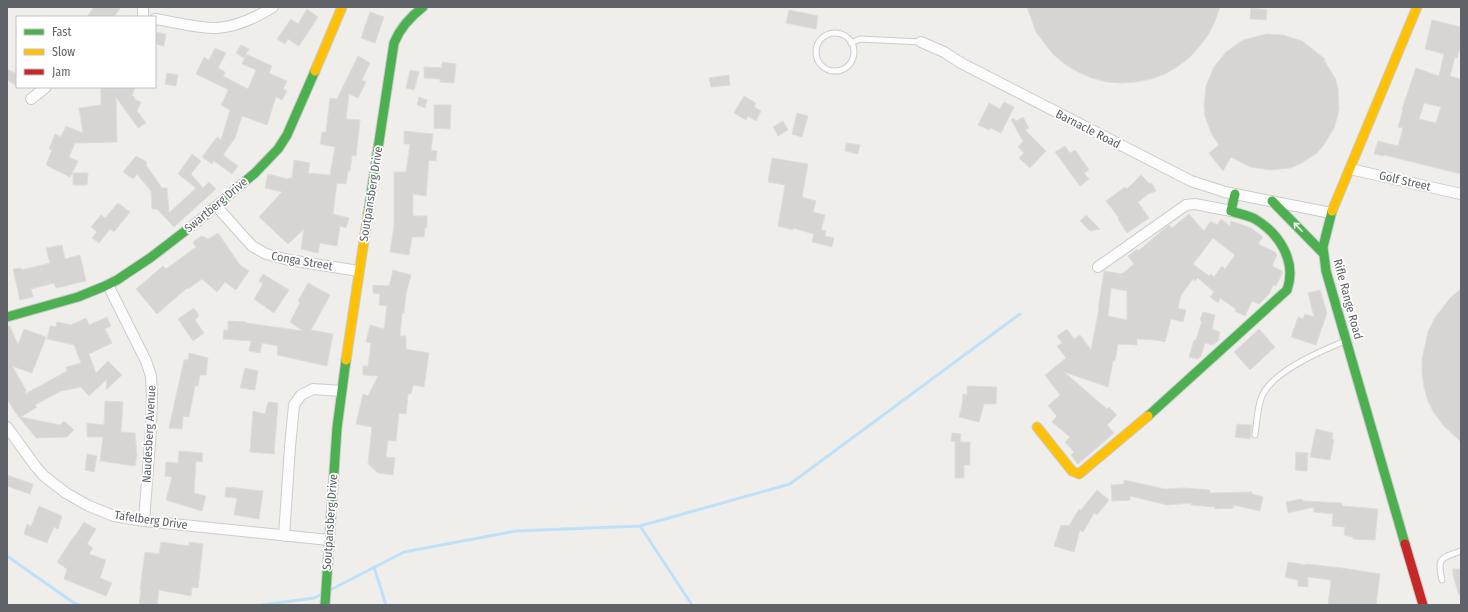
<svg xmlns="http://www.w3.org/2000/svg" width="1468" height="612" viewBox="0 0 1468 612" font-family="'Fira Sans Condensed',sans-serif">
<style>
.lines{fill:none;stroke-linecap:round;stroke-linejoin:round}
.stream{stroke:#bfe0f9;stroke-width:3}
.building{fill:#d6d5d3;stroke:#deddd9;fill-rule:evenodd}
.lane-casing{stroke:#cbcccc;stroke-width:7}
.street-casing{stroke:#cbcccc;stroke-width:12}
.fast-casing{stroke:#cacacb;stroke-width:11}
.slow-casing{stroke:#cacacb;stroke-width:11}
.jam-casing{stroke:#cacacb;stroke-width:11}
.lane{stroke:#fdfcfc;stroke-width:5}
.street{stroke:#fdfcfc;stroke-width:10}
.fast{stroke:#4caf50;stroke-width:9}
.slow{stroke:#ffc107;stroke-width:9}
.jam{stroke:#c62828;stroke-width:9}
.oneway{stroke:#f6fbf6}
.labels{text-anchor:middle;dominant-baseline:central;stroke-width:3.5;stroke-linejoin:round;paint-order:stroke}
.street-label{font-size:12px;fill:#5f6368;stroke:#fff}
</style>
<rect width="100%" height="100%" fill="#efeeea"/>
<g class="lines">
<path class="stream" d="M640 526 692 605
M7 556 74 603 79 605
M374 567 386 605
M330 590 404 552 516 531 640 526 790 484 1020 314
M262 605 314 598 322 594"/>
</g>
<path class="building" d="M94 7H121L114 17H87Z
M1027 7H1220L1215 21 1208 35 1199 47 1189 58 1177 67 1165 74 1151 79 1136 82 1121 83 1107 82 1092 78 1078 72 1066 65 1054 55 1045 44 1036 32Z
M1251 8 1267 10 1266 20 1250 19Z
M307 9 318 17 299 46 288 39 285 44 277 39 291 19 298 24Z
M789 10 818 16 816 29 786 23Z
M370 12 384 17 375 43 361 38Z
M1432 20 1461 27 1460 48 1457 58 1455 57 1450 76 1461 79V174L1384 155 1383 156 1374 154 1378 141 1398 146 1403 128 1398 127 1403 110 1402 109 1416 68 1439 76 1444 54 1425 49ZM1424 103 1441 107 1436 123 1419 119Z
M155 32 166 34 164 46 155 44Z
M1267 34 1283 35 1302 41 1325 59 1324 60 1335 78 1338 88 1339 109 1337 118 1334 128 1323 146 1317 153 1300 164 1290 168 1270 170 1250 167 1231 157 1223 171 1209 153 1219 145 1212 135 1205 116 1204 106 1206 86 1214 67 1226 52 1243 40Z
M241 45 249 49 244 58 236 53Z
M215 48 226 53 218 68 225 72 223 76 248 89 256 70 242 64 246 54 272 66 269 73 287 81 283 89 287 91 282 100 276 97 267 125 242 116 235 138 223 155 238 166 232 174 214 161 212 164 202 157 217 137 221 140 230 110 221 105 228 91 227 89 196 74 204 57 209 60Z
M358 56 370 63 362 80 366 82 358 98 349 94 346 119 360 120 356 156 352 155 350 171H348L346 184 337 183 333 214 349 218 346 228 340 226 337 246 320 243 318 253 301 249 304 229 288 244 259 217 282 192 265 188 268 174 288 179 289 178H292L294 160 310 163 308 173 330 175 335 147 320 144 322 132H326L330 98 337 99Z
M442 62 456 64 454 83 440 82V79L424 78V67L442 68Z
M7 69 17 74V86L7 80Z
M410 70 419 72 414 90 406 88Z
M167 73 178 75 176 86 165 84Z
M729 75 730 85 711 87 709 78Z
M101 87H135L132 96 135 97 134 99 141 102 137 111 146 123 138 128 116 97 117 142 75 143 69 157 78 161 70 177 46 165 52 150 49 149 55 134 61 137 66 126 83 133 79 108 101 105Z
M744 96 756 103 754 107 761 111 756 121 748 116 746 120 734 113Z
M419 97 427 100 425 108 417 105Z
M1004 102 1014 107 1001 133 991 128 989 130 978 125 989 103 1000 109Z
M434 105H451L450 129 434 128Z
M797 113 808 116 802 137 792 134Z
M1023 117 1029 128 1025 130 1046 151 1030 168 1019 158 1024 153 1018 147 1023 141 1011 120 1013 118 1016 121Z
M783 121 788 130 778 136 773 127Z
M404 131 433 134 431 150 437 151 436 161 429 160 426 196 413 194V216H427V227L425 228 424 237H412L409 255 390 252 394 226V172H406L410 144H404Z
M846 143 860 145 858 154 845 151Z
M1065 146 1070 153 1075 150 1089 170 1084 173 1089 179 1080 186 1055 152Z
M192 154 201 161 191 174 203 188 209 182 216 189 174 227 157 209H152L151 191 137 174 133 179 123 172 136 156 147 162 146 165 162 188H167L169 213 196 188 178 174Z
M772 158 808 164 802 197 816 201 813 212 825 215 821 230 826 231 825 236 834 238 832 247 812 242 814 234 793 228V230L778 226 785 185 768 182Z
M73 173H88L87 185H73Z
M1141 175 1150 184 1152 183 1156 191 1148 194 1138 202 1149 218 1127 233 1118 219 1119 218 1106 201 1125 187 1127 189Z
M118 203 130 212 114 232 110 229 99 243 92 238 97 232 91 227 101 215 105 218Z
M1189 214 1204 231 1211 221 1217 225 1221 219 1230 226 1231 221 1251 228 1263 237 1258 244 1275 252 1277 255 1272 266 1282 271V274L1276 286 1273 285 1269 294 1259 304 1252 301 1245 316 1235 311 1236 309 1220 298 1218 303 1210 297 1214 292 1198 278 1195 281 1193 279 1181 295 1178 308 1186 310 1183 322 1171 319 1165 342 1156 340 1137 339V345L1118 344 1115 361H1113L1108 387 1064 372 1107 409 1109 407 1117 415 1107 425 1114 433 1078 464 1071 455 1074 452 1065 442 1070 437 1052 422 1057 416 1048 406 1060 395 1045 375 1066 358 1057 346 1062 343 1057 336 1067 329 1074 339 1080 335 1091 350 1099 309H1098L1104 271 1122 274 1134 264 1128 256 1137 249 1138 251 1169 225 1172 228ZM1213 238 1235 255 1225 269 1222 266 1214 277 1211 274 1209 276 1193 264ZM1111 288 1127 291V320L1108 316Z
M1086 215 1100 229 1090 231 1080 221Z
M218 233 240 265 249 271 236 290 225 282 217 292 202 279 188 289 187 288 157 314 136 289 163 266 166 269 196 247 193 243 195 240 202 236 208 239Z
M62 245 65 259 80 255 86 281 56 288 54 283 31 289 33 297 20 300 13 269 21 268 22 270 50 263 46 248Z
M393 270 411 275 406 294 404 313H402L400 336H406V349L429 353 424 387 413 385 411 394H408L406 414 399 413 396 441 388 440 386 457 395 458 393 475 378 473 368 464 372 427 356 424 363 394 368 396 378 376 363 375V366H368L370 352 371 343 366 342 370 325 384 329 387 306 379 305 380 294 373 293V285L389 286Z
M263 274 289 290 274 313 254 299 263 284 259 281Z
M308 283 330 295 311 330 333 334 327 366 277 355 278 346 262 343 260 353 249 351 251 341 223 339 224 330H228V321L246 322V323L303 331 290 322 300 303 298 301Z
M1461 289V442L1443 425 1434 413 1428 401 1424 387 1422 373V359L1428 332 1434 319 1451 297Z
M1320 290 1327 313 1316 345 1291 337 1298 317 1303 319 1305 314 1314 317 1308 293Z
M194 308 199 316 195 320 204 333 193 341 178 319Z
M1203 312 1215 315 1212 329 1220 332 1218 341 1213 345 1205 343 1201 356 1198 359 1189 357 1194 340H1196L1202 321 1200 320Z
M107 317 111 326 105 329 112 343 89 354 96 373 108 361 122 375 106 390 107 379 89 396 81 387 61 391 35 405 37 407 21 417 60 425 64 421 74 430 67 437 36 438 15 412 7 399V326H10L18 345 24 329 46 337 32 373 12 366 26 390 25 394 67 371 66 367 81 363 74 345 47 339 50 326 56 327 57 322 71 325 86 318 89 325Z
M1259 329 1275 347 1250 370 1234 352Z
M189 353 208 358 206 375H200L198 386H195L189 417 183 416 182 429 169 428 184 360H188Z
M245 368 258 371 255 390 240 388Z
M967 386 997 387 996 404H984L979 422 959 417 962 405 963 394 967 395Z
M105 401 123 402 121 432 135 433 137 455 135 466 100 461 103 437H87V423L104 425Z
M268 402 278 403 274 454 250 452 253 411 265 414Z
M1237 424 1252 425 1250 439 1235 437Z
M1316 429 1333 433 1332 439 1334 440 1330 460 1310 457Z
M952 433 961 434 960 442 951 441Z
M955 442H970V465H964V478H955Z
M179 451 203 453 202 462 196 461 194 493 206 496 202 511 166 500 172 477 165 476 166 462 178 463Z
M1296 452 1308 453 1307 471 1295 470Z
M87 454 97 456 94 472 85 470Z
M7 475 33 484 30 494 7 486Z
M1124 480 1165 489 1184 488 1210 490V493L1252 492V494L1263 497 1260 511 1233 505 1234 508 1215 509V507L1191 505V503L1167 505 1130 496V500L1112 501 1111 485 1124 484Z
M226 487 263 491 259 519 234 515 237 498 225 497Z
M1097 490 1109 500 1097 515 1094 513 1083 532 1080 530 1074 552 1054 546 1061 525 1069 526 1079 509 1081 510Z
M1302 499 1303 501 1342 503V506L1378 509 1375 540 1353 539V537L1344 535 1345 527 1332 526 1333 514 1314 512V507L1288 513 1286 502Z
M39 506 62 516 58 529 54 527 47 543 24 534 27 524 31 526Z
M84 522 96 529 87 544 93 548 89 554 106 560 100 578 112 583 106 596 64 579 67 569 57 562 74 536H75Z
M161 542 189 546V542L203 544 198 588 192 587 191 596 159 590 157 605H139L141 590 140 589 145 552 159 554Z
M1288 562 1307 565V564L1342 568 1380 574 1376 605H1328L1331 580 1308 577V587L1298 586V580L1285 577Z
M1453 569H1461V595H1459L1453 575Z"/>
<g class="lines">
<defs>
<path id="lane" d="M816 52a19 19 0 1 1 38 0a19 19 0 1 1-38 0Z
M851 43 860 39 921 42
M1255 435C1257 422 1257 408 1262 396 1273 371 1321 351 1345 341
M1442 580C1437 558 1440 558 1461 551"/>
<path id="street" d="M143 16V7
M155 19C175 22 196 28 216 28 235 27 257 17 273 7
M921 42 944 52 961 63 1191 181 1225 192 1331 213
M31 99 46 87
M1350 169 1461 194
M217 207 252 246 266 254 289 260 359 271
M1098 267 1186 205 1195 204 1231 211
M108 285 146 361 151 376 152 395 151 429 144 521
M7 427 36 467 44 476 66 493 89 506 114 516 144 521 329 540
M284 536 290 447 294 405 301 395 313 389 341 391"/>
<path id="fast" d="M1272 201 1323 253
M1332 211 1323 247 1326 271 1405 544
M368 214 394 43C400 28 410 17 423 7
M7 317 78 297 105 286 117 280 150 258 197 222 255 173 278 149 287 135 315 71
M1148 416 1287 290C1297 262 1280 234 1255 219 1247 215 1239 214 1231 211L1235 194
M325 605 337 428 346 360"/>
<path id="slow" d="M315 71 342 7
M1332 211 1417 7
M346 360 368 214
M1037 427 1072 471 1079 474 1148 416"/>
<path id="jam" d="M1405 544 1423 605"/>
</defs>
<use href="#lane" class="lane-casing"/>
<use href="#street" class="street-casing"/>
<use href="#fast" class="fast-casing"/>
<use href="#slow" class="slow-casing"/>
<use href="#jam" class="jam-casing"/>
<use href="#lane" class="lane"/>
<use href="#street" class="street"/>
<use href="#fast" class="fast"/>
<use href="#slow" class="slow"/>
<use href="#jam" class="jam"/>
</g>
<defs><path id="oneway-shaft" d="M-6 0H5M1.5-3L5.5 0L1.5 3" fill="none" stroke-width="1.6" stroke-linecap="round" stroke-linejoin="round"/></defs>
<use class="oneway" href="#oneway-shaft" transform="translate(1298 227) rotate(-134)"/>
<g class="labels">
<g class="street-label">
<text transform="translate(1088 129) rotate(27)">Barnacle Road</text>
<text transform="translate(1405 181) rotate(13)">Golf Street</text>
<text transform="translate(371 194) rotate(-81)">Soutpansberg Drive</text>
<text transform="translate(216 205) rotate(-40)">Swartberg Drive</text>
<text transform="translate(302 261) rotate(10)">Conga Street</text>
<text transform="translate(1348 299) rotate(75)">Rifle Range Road</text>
<text transform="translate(149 434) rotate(-87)">Naudesberg Avenue</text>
<text transform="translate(151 520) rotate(8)">Tafelberg Drive</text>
<text transform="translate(330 522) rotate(-86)">Soutpansberg Drive</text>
</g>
</g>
<rect width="1468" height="612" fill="none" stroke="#5f6368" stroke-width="16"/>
<rect x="16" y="16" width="140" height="72" fill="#ffffff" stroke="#bfc1c3"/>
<rect x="24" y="29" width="20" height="6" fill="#4caf50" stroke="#bfc1c3"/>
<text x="52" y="36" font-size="12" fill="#5f6368">Fast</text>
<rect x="24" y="49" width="20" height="6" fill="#ffc107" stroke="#bfc1c3"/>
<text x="52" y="56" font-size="12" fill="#5f6368">Slow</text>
<rect x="24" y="69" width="20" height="6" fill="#c62828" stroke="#bfc1c3"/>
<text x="52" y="76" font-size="12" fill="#5f6368">Jam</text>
</svg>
